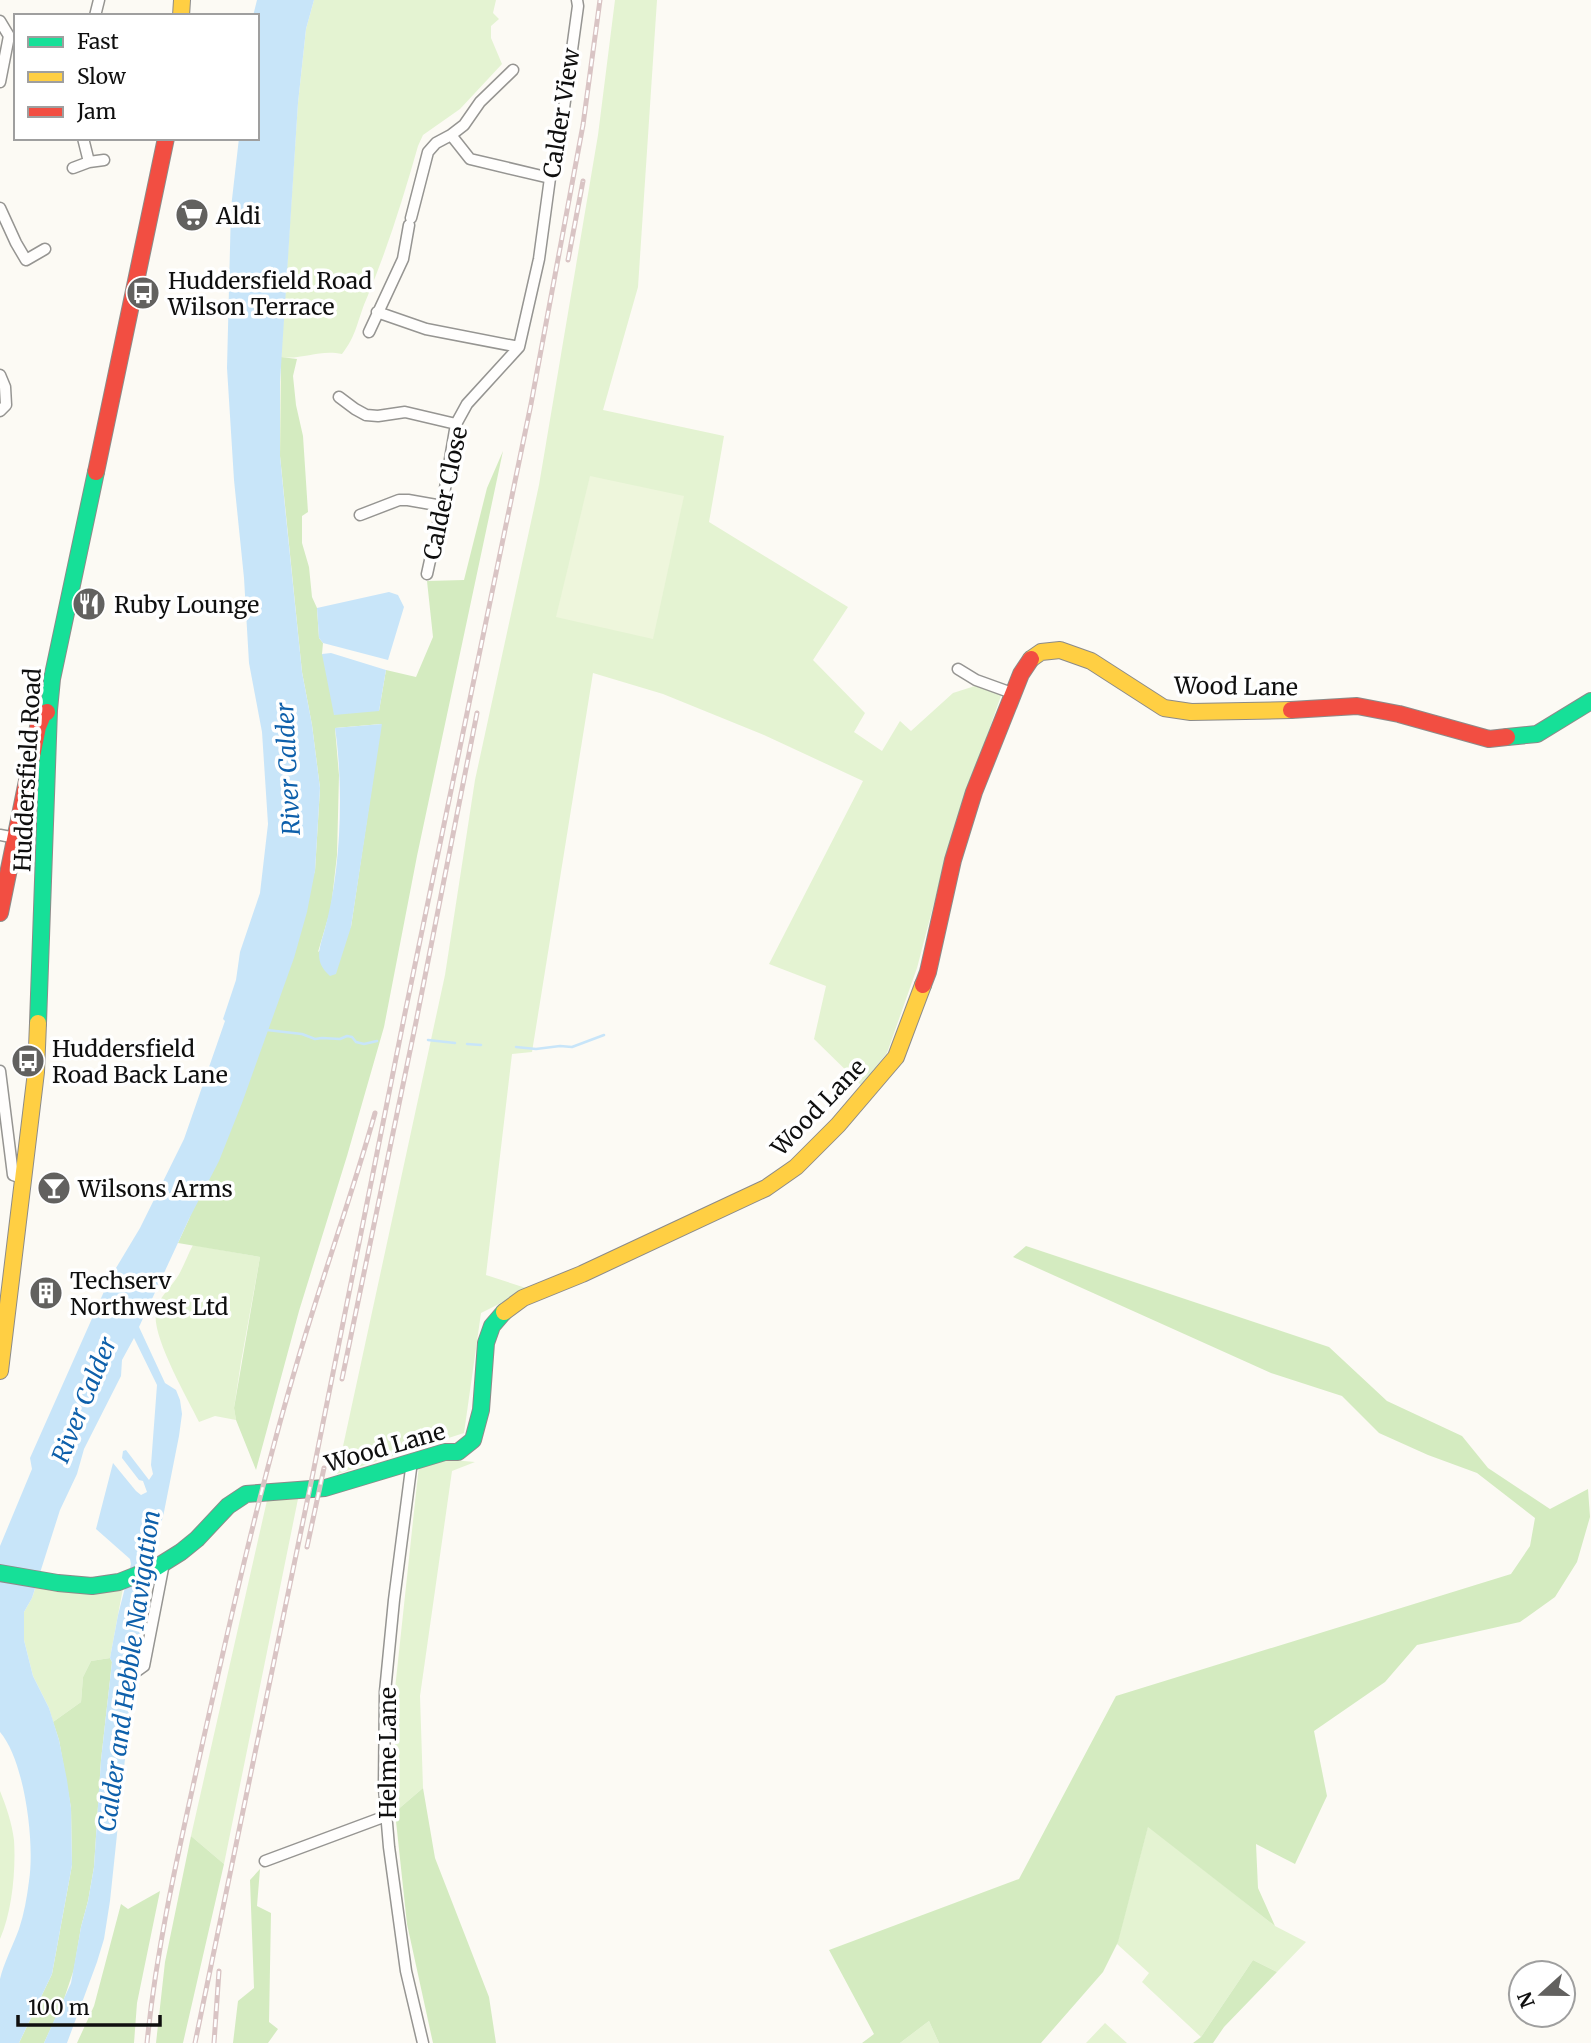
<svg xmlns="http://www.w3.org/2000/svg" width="1591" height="2043" viewBox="0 0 1591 2043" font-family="Merriweather,serif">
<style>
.green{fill:#e4f3d2}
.forest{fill:#d4ebc0;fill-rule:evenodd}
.pitch{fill:#eef6dc}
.water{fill:#c8e5f9}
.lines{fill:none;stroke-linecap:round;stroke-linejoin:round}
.stream{stroke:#c8e5f9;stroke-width:2.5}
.street-casing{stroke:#969592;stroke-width:13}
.fast-casing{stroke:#8c8b89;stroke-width:18}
.slow-casing{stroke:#8c8b89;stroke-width:18}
.jam-casing{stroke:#8c8b89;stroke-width:18}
.street{stroke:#fffefd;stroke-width:10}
.fast{stroke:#16e098;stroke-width:16}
.slow{stroke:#ffcf43;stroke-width:16}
.jam{stroke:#f24e42;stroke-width:16}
.rail-casing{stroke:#d9c4c4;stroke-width:5}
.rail{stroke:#fff;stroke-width:2.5;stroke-dasharray:8;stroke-linecap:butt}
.labels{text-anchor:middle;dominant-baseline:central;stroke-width:7;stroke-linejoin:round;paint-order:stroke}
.street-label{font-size:23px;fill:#0f0f0f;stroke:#fff}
.poi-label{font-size:23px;fill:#0f0f0f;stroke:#fff;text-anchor:start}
.water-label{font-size:24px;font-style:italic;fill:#0e60ab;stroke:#fff}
</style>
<rect width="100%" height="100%" fill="#fcfaf4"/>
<path class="green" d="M314 0H496L493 13 499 19 491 26V38L502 64 460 109 423 135 418 146C403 199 387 250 366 300 357 321 357 335 342 354 320 349 302 360 281 357L298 103 306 29Z
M615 0H657L638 287 603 410 724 436 709 522 848 607 813 660 865 713 854 732 882 751 900 721 911 731 953 693 978 685 1003 690 951 838 917 968 887 1053 861 1085 814 1039 826 986 769 964 863 781 764 735 663 694 593 673 532 1052 512 1054 486 1275 529 1289 481 1313 464 1433 337 1474 445 975 475 780 539 485 598 135Z
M193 1245 260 1257 241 1362 234 1408 236 1420 215 1416 199 1422C187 1397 151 1336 156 1311 158 1299 169 1289 176 1279 183 1269 187 1256 193 1245Z
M452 1460 475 1462 452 1471 420 1696 423 1788 395 1812V1689L419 1465Z
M299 1494 224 1864 191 1836 268 1496Z
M36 1586 123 1588 110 1658 91 1661 83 1677 81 1702 53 1722 49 1708 33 1676 24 1640V1612L32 1598Z
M0 1791C6 1806 12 1823 14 1840 16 1870 12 1912 0 1939Z
M1148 1826 1275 1926 1306 1942 1277 1972 1253 1960 1201 2037 1142 1982 1149 1973 1117 1944Z
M929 2021 939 2043H900Z
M1105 2023 1127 2043H1086Z"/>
<path class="forest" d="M281 357 297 359 293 376 296 405 303 436 308 512 302 516V543L309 567 312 597 317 608 319 638 323 643 322 654 379 711 386 670 416 677 433 637 427 581 464 580 487 488 503 451 417 856 384 1027 347 1156 299 1311 256 1470 236 1420 234 1408 260 1257 178 1243 189 1219 315 871 320 788 312 725 302 672 280 456ZM381 724 351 927 318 952 331 908 337 855 339 775 335 728Z
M1026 1246 1329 1347 1387 1401 1462 1436 1488 1468 1550 1509 1588 1489 1590 1517 1577 1562 1555 1597 1520 1622 1417 1645 1385 1682 1314 1731 1327 1796 1295 1864 1256 1844 1258 1888 1275 1926 1148 1827 1118 1942 1103 1972 1041 2043H939L929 2021 900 2043H862L874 2034 829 1950 1019 1879 1116 1696 1511 1574 1530 1546 1535 1518 1477 1473 1428 1455 1379 1433 1342 1396 1271 1373 1013 1257Z
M110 1658 112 1662 101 1760 94 1867 88 1901 81 1927 74 1969 63 2002 44 2043H19L52 1974 72 1865 71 1808 59 1740 53 1722 81 1702 83 1677 91 1661Z
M423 1788 435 1858 489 1997 496 2043H433L431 2034 407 1924 395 1812Z
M191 1836 224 1864 183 2043H156L165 1962Z
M260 1869 257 1906 271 1913 269 2022 278 2029 268 2043H233L238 2001 254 1988 250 1880Z
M160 1891 137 2003 134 2043H77L94 2006 121 1904 128 1909Z
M1253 1960 1277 1972 1224 2027 1213 2043H1193L1201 2037Z"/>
<path class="pitch" d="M590 476 684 496 653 639 556 617Z"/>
<path class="water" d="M257 0H314L306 29 298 103 280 382V456L285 507 302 672 312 725 320 788 315 871 307 912 294 958 242 1103 219 1161 189 1219 139 1327 165 1383 176 1390 180 1400 182 1414 179 1436 164 1512 153 1556 134 1673 110 1901 104 1939 97 1962 67 2043H44L71 1983 81 1927 88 1901 94 1867 101 1760 112 1662 110 1658 118 1615 131 1564 130 1559 96 1529 113 1463 136 1491 141 1495 147 1492 143 1481 139 1480 122 1458 123 1451 126 1450 149 1480 153 1474 151 1465 157 1385 134 1338 122 1360 121 1376 84 1449 77 1474 60 1510 32 1598 24 1612V1640L33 1676 49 1708 59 1740 67 1780 71 1808 72 1865 52 1974 19 2043H0C0 2025 0 1995 0 1979 3 1965 14 1943 19 1929 24 1914 27 1897 29 1881 35 1844 25 1761 0 1732V1546L32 1469 30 1458 110 1278 140 1228 184 1139 225 1021 223 1019 236 980 240 952 260 893 268 824 262 732 249 663 244 578 234 480 227 368 231 208 239 138H257V16H253Z
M389 592 398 595 404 607 388 660 323 643 319 638 317 608Z
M331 653 386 670 379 711 334 715 322 654Z
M382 724 351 927 336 974 330 976C314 962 319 950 324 932 341 873 344 789 335 728Z"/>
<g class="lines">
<path class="stream" d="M267 1030 302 1034 315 1039 322 1038 340 1039 347 1036 352 1037 356 1042 364 1044 377 1041
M428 1040 455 1043
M467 1044 481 1045
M516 1047 536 1049 560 1046 572 1047 604 1035"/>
<defs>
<path id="street" d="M95 16 99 0
M0 21 9 36 0 82
M451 135 470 159 550 178
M83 138 89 162 104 160
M73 168 89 162
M0 208 16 243 26 260 45 249
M411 218 428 152 436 143 451 135 464 125 480 102 513 70
M377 312 426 329 519 347
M369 332 403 259 409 225
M0 375 5 387 6 405 0 411
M339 397 355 409 366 415 378 416 405 412 456 424
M360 515 399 500H408L442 506
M427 574 442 506 456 424 467 404 519 347 539 259 550 178 564 108 578 6 577 0
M958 669 976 680 1012 693
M0 835 16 838
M0 1071 13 1175 24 1179
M412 1461 394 1600 385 1692 384 1788 389 1847 406 1971 423 2043
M137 1671 144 1666 164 1563
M265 1861 386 1816"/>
<path id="fast" d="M1507 737 1537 734 1591 701
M38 1023 49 710 52 679 96 472
M0 1573 58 1583 92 1586 119 1582 157 1567 181 1552 197 1539 228 1506 246 1494 325 1488 445 1452H458L473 1440 481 1410 486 1343 492 1326 504 1312"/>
<path id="slow" d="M181 16 182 0
M1031 659 1041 652 1060 650 1091 661 1164 708 1191 712 1291 710
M504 1312 523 1298 582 1274 766 1188 796 1167 838 1125 896 1057 923 985
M0 1371 36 1072 38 1023"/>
<path id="jam" d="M96 472 166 138
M1291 710 1357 706 1399 714 1489 739 1507 737
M0 913 38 727 43 715 47 712
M923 985 928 972 953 860 974 792 1021 674 1031 659"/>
</defs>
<use href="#street" class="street-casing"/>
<use href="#fast" class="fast-casing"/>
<use href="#slow" class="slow-casing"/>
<use href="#jam" class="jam-casing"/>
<use href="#street" class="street"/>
<use href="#fast" class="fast"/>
<use href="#slow" class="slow"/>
<use href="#jam" class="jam"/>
<defs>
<path id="rail" d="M568 260 583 181
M342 1379 416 1022 477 713
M307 1547 324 1468
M147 2043C157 1941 181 1841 203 1741 232 1612 261 1483 299 1356 323 1275 352 1195 375 1113
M195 2043 313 1473 405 1013 531 404 583 125 600 0
M214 2043 219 1971"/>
</defs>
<use href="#rail" class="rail-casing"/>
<use href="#rail" class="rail"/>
</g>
<defs>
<symbol id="supermarket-disc" viewBox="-11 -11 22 22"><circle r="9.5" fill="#62615f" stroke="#fff"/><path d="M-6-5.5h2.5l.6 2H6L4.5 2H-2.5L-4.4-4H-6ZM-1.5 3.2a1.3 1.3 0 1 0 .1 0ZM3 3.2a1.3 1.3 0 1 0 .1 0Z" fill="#fff"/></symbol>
<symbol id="bus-disc" viewBox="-11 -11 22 22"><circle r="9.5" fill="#62615f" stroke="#fff"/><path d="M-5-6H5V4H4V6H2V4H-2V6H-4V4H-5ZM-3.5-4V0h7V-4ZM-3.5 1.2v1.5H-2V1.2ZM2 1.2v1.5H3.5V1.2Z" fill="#fff"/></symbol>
<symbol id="restaurant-disc" viewBox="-11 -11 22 22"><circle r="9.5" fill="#62615f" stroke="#fff"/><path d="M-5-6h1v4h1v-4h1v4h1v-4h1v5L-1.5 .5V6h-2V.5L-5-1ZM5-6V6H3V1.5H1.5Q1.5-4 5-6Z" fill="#fff"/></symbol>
<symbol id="bar-disc" viewBox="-11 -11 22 22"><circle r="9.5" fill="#62615f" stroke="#fff"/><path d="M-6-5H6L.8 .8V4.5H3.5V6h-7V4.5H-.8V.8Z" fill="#fff"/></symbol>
<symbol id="building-disc" viewBox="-11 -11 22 22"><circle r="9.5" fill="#62615f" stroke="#fff"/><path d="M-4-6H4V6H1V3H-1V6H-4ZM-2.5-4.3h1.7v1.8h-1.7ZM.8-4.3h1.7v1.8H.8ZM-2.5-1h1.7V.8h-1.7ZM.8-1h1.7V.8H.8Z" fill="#fff"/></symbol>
</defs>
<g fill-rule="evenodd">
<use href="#supermarket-disc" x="173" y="196" width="38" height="38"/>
<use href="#bus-disc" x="124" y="274" width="38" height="38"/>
<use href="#restaurant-disc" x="70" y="585" width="38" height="38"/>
<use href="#bus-disc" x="9" y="1042" width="38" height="38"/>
<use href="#bar-disc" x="35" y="1169" width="38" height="38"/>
<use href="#building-disc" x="27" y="1274" width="38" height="38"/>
</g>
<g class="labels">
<g class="street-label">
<text transform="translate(561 113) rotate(-81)">Calder View</text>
<text transform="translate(445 493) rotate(-78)">Calder Close</text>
<text transform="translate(1236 686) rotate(1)">Wood Lane</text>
<text transform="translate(27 770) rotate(-87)">Huddersfield Road</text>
<text transform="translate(818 1107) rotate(-46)">Wood Lane</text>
<text transform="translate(385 1447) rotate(-16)">Wood Lane</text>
<text transform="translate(387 1753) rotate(-90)">Helme Lane</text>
</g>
<g class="poi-label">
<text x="216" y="215">Aldi</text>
<text x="168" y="280">Huddersfield Road<tspan x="168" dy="26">Wilson Terrace</tspan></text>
<text x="114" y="604">Ruby Lounge</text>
<text x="52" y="1048">Huddersfield<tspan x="52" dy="26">Road Back Lane</tspan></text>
<text x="78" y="1188">Wilsons Arms</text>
<text x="70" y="1280">Techserv<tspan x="70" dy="26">Northwest Ltd</tspan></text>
</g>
<g class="water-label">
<text transform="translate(288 769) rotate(-93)">River Calder</text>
<text transform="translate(84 1400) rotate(-68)">River Calder</text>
<text transform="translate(129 1671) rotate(-82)">Calder and Hebble Navigation</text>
</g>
</g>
<rect x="14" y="14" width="245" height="126" fill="#ffffff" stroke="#9f9f9f" stroke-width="2"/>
<rect x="28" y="37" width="35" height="10" fill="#16e098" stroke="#9f9f9f" stroke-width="2"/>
<text x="77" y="49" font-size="21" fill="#0f0f0f">Fast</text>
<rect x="28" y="72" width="35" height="10" fill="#ffcf43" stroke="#9f9f9f" stroke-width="2"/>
<text x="77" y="84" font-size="21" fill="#0f0f0f">Slow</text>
<rect x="28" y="107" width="35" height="10" fill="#f24e42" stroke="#9f9f9f" stroke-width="2"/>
<text x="77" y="119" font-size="21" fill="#0f0f0f">Jam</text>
<g transform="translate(1542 1994) rotate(249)"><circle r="33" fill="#ffffff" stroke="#9f9f9f" stroke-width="2"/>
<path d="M0-5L12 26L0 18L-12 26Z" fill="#62615f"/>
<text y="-10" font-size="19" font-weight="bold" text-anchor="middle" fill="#0f0f0f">N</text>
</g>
<path d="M18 2015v10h142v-10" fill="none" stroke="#0f0f0f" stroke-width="3.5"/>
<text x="28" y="2015" font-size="21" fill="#0f0f0f" stroke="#ffffff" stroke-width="5" paint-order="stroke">100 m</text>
</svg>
